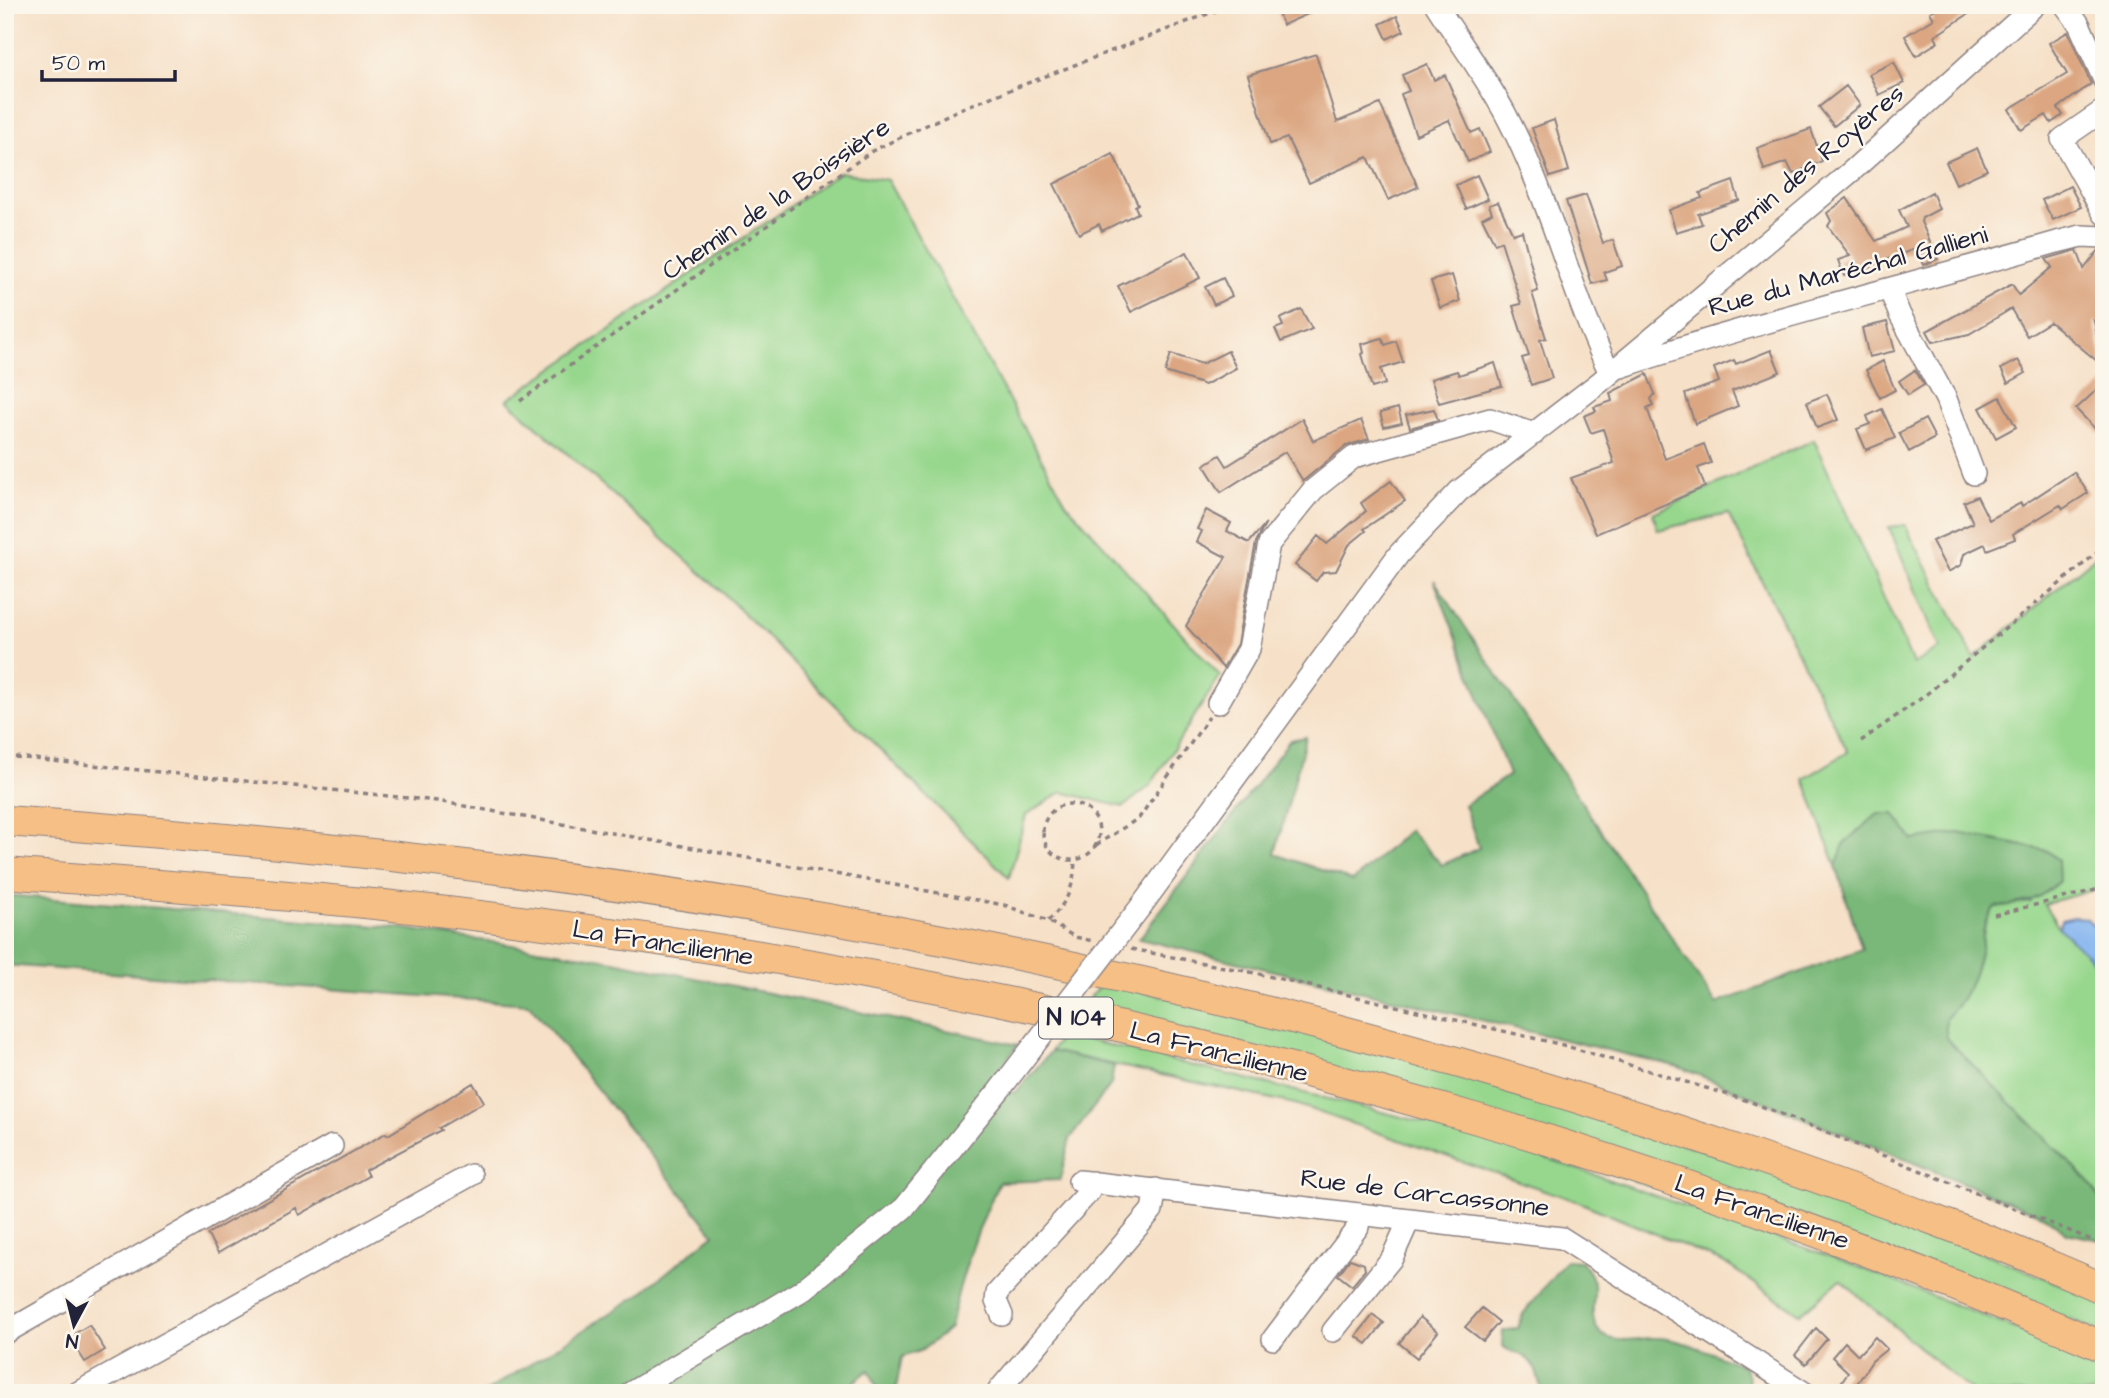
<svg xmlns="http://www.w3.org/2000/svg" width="2109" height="1398" viewBox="0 0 2109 1398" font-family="'Architects Daughter',sans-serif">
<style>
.green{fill:#97d78d;stroke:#5c7c64;stroke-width:2}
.forest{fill:#79b878;stroke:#4e6d5a;stroke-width:2}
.water{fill:#83b4ef;stroke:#526b95;stroke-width:2}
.building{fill:#dba681}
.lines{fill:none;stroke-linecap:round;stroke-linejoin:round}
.minor-casing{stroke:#8c8181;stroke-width:24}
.highway-casing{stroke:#8c8181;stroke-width:32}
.path{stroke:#8c8181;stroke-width:3.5;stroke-dasharray:5 5;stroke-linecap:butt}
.minor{stroke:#fff;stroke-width:21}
.highway{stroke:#f5bf86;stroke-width:30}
.minor-bridge-casing{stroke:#8c8181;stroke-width:24;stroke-linecap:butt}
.minor-bridge{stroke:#fff;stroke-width:21}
.labels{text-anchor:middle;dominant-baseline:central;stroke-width:5;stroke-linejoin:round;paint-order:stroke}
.shield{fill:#fbf7ec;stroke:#636270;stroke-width:2}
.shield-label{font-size:24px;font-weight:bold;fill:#22223b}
.street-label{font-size:26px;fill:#22223b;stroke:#fbf7ec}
</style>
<rect width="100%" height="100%" fill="#fbf7ec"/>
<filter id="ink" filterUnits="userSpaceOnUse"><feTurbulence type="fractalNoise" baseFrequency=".0143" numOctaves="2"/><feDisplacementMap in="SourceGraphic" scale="14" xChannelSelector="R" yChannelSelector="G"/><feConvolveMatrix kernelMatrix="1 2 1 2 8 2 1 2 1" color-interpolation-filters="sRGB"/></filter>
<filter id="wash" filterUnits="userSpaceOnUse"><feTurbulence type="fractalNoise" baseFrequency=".00686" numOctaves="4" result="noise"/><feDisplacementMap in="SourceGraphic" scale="28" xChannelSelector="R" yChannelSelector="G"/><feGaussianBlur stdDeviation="1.57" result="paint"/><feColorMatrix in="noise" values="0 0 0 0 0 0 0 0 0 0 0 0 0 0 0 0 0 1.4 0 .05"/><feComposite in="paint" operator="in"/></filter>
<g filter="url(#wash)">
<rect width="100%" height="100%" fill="#f6e0c7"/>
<path class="green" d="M840 172 887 180 1066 503 1220 676 1150 786 1123 807 1062 792 1026 815 1009 878 718 588 507 400Z
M1814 440 1913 664 1940 648 1889 527 1905 525 1974 658 2101 552 2104 556V887L2044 904 2059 928 2104 971V1206L2088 1182 1946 1038V1018C1965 1000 1974 973 1981 948 1986 929 1980 925 1995 907L2031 902 2048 851 1958 833 1913 840 1894 814H1878L1845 842 1836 866 1804 779 1848 752 1728 514 1658 530 1653 513Z
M1103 981 1459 1070 1850 1199 2104 1302V1334L2052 1312 1082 1008Z
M1063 1034 1439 1126 1555 1161 1846 1262 2021 1331 2104 1367V1393H1973L1840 1280 1800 1314 1723 1262 1579 1202 1295 1104 1051 1051Z"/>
<path class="forest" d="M1434 580 1716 1004 1862 949 1836 866 1845 842 1878 814H1894L1913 840 1958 833 2048 851 2058 860 2059 881C2039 902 2022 903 1995 907 1981 924 1985 928 1981 948 1976 974 1965 1000 1946 1018V1038L2089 1182 2104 1206V1241L2067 1233 2044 1216 1679 1067 1139 939 1290 740 1306 737 1275 854 1353 881 1409 830 1442 865 1479 848 1464 805 1509 775Z
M5 895 401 928 604 959 1018 1045 988 1084 1015 1093 1051 1051 1114 1066 1111 1084 1070 1139 1060 1180 999 1182C977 1230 960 1276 950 1328L922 1350 902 1357 895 1393H880L869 1370 840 1393H484L639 1295 714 1234 529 1004 5 965Z
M1566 1260 1581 1261C1607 1288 1585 1303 1596 1327 1607 1348 1638 1337 1657 1338 1686 1339 1716 1356 1744 1366L1749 1379 1742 1393H1542C1539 1380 1536 1362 1523 1356 1514 1351 1509 1353 1502 1345L1503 1331 1518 1328 1523 1314Z"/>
<path class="water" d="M2074 917 2086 918 2104 935V971L2059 928 2061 920Z"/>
<g id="blocks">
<path class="building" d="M1295 5H1328L1283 25 1278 13Z
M1942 5H1982L1935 36 1938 42 1916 56 1905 36 1934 19 1930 12Z
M1397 16 1404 31 1387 39 1380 24Z
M2068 32 2091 84 2058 108 2063 115 2051 123 2046 115 2021 130 2009 109 2067 74 2049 43Z
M1316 54 1337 122 1380 104 1418 187 1388 200 1368 157 1309 183 1287 138 1270 144 1248 75Z
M1894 62 1904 83 1879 95 1869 74Z
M1427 64 1434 80 1445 75 1471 133 1480 129 1490 152 1468 162 1449 120 1416 135 1401 94 1409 91 1402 75Z
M1846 86 1860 105 1834 126 1819 107Z
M1554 120 1569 171 1550 177 1532 128Z
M1811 129 1822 161 1793 174 1787 162 1764 170 1757 148Z
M1977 148 1987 170 1956 184 1946 162Z
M1113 154 1138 204 1135 206 1138 213 1102 231 1099 224 1079 234 1054 184Z
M1477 175 1488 199 1466 209 1456 185Z
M1733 181 1739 200 1698 214 1702 224 1676 232 1669 210 1702 198 1700 193Z
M2070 186 2081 207 2053 220 2042 200Z
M1932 192 1939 209 1922 218 1921 222 1938 259 1924 265 1917 248 1844 276 1838 260 1850 256 1828 226 1831 221 1827 213 1847 198 1876 241 1907 227 1899 210Z
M1586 195 1603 243 1613 240 1622 266 1604 272 1607 280 1592 284 1566 201Z
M1498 202 1513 234 1522 231 1538 291 1532 293 1546 338 1540 340 1552 378 1531 385 1522 358 1529 356 1513 306 1521 304 1501 241 1495 244 1482 218 1492 213 1489 205Z
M2077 250 2084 269 2099 250H2104V329L2094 321 2103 366 2050 322 2027 336 2011 309 1969 334 1933 342 1927 331 2012 284 2019 295 2052 267 2046 259Z
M1187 252 1200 278 1131 312 1118 286Z
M1452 275 1460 301 1440 308 1431 281Z
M1223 278 1232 296 1214 305 1205 287Z
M1301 309 1312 329 1281 342 1275 329 1283 326 1280 319Z
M1887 322 1895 351 1869 357 1862 328Z
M1382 338 1385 345 1396 341 1403 362 1381 369 1385 384 1372 388 1362 354 1364 353 1362 344Z
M1771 350 1780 372 1732 391 1738 406 1695 424 1685 394 1719 382 1714 368 1734 360 1736 364Z
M1228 351 1236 368 1205 385 1165 372 1171 354 1202 364Z
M2018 360 2026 373 2008 383 2001 369Z
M1883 361 1895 390 1880 398 1866 370Z
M1495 363 1502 386 1439 403 1431 379 1457 371 1459 375Z
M1915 370 1924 385 1908 395 1899 381Z
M1647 374 1655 394 1651 399 1653 405 1647 408 1665 459 1704 444 1711 463 1698 468 1705 487 1596 534 1571 478 1614 463 1603 429 1591 433 1584 416 1596 411 1594 407 1612 401 1610 393Z
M2104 383V438L2076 409Z
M1827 394 1838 420 1817 428 1807 402Z
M2000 397 2016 427 1996 438 1980 408Z
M1398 408 1402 423 1384 427 1380 413Z
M1434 409 1438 420 1410 428 1406 415Z
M1882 409 1895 438 1866 450 1857 429 1870 424 1867 416Z
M1302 419 1313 441 1361 420 1369 439 1346 446 1303 481 1285 452 1221 492 1204 465 1220 455 1227 466Z
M1925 419 1935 438 1909 452 1899 433Z
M2074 472 2088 493 2063 509 2060 505 2013 534 2015 539 1987 550 1985 544 1964 554 1961 565 1948 572 1932 541 1973 523 1964 502 1977 496 1989 520 2021 503 2022 506Z
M1391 481 1405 501 1364 529 1366 531 1349 545 1336 571 1323 572 1316 581 1295 565 1318 536 1327 544 1366 511 1361 503Z
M1206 510 1231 523 1227 531 1249 543 1266 523 1256 542 1237 644 1223 668 1186 626 1226 557 1197 542 1202 531 1197 529Z
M473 1083 484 1102 439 1128 441 1130 365 1170 368 1176 299 1215 296 1208 218 1253 207 1234 386 1133 388 1135Z
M1350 1259 1364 1264 1365 1270 1352 1286 1338 1275Z
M1482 1308 1499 1322 1483 1341 1465 1327Z
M1373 1315 1384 1323 1367 1344 1356 1336Z
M1420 1317 1438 1332 1417 1358 1399 1343Z
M89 1325 105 1350 85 1362 69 1337Z
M1816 1328 1827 1339 1806 1364 1795 1355Z
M1875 1337 1887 1349 1872 1361 1851 1393H1834L1848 1372 1832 1357 1845 1342 1858 1355Z"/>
</g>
</g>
<g filter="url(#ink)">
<use href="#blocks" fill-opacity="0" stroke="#8c8181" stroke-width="2"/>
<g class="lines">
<defs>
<path id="minor" d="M1436 5C1459 41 1485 76 1505 113 1549 195 1569 288 1609 371
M2065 5 2079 24 2104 80
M2104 110 2062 139 2104 214
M1890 291 1900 315 1946 399 1974 474
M1621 367C1765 319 1912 284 2057 242L2081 236 2104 237
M1218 703 1249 649 1269 544 1313 490 1354 457 1490 419 1534 434
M1142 905 1399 554 1459 491 1600 382 1853 170 2035 5
M1079 1181 1562 1238 1805 1393
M1002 1315 996 1301 997 1293 1089 1192 1092 1182
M1333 1331 1392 1258 1409 1220
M5 1333 332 1146
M1273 1339 1358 1227 1360 1214
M999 1390 1152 1210 1156 1189
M77 1393 471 1175
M630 1393 801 1291 904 1208 1001 1088"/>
<path id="highway" d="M5 821C605 862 1201 962 1769 1161 1882 1200 1994 1240 2104 1289
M5 873C132 883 258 892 384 905 754 944 1125 1016 1481 1120 1694 1182 1900 1260 2104 1347"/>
</defs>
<use href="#minor" class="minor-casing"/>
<use href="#highway" class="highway-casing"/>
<path class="path" d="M520 401 872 151 960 109 1231 5
M1861 741 1923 697 2104 547
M5 756 437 801 1004 905 1048 921 1075 937 1093 941
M1043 832a28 28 0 1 1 56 0a28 28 0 1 1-56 0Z
M1096 845 1139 818 1209 717
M1994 915 2104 888
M1048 921C1068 901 1074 888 1075 859
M1131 949 1255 973 1563 1045 1749 1101 2104 1245"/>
<use href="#minor" class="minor"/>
<use href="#highway" class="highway"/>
<defs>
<path id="minor-bridge" d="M1001 1088 1142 905"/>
</defs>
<use href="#minor-bridge" class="minor-bridge-casing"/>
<use href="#minor-bridge" class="minor-bridge"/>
</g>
</g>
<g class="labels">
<rect class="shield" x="1039" y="997.5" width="74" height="41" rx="5"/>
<g class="shield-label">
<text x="1076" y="1018">N 104</text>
</g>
<g class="street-label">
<text transform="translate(1806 169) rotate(-40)">Chemin des Royères</text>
<text transform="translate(776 199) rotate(-34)">Chemin de la Boissière</text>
<text transform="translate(1848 271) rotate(-15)">Rue du Maréchal Gallieni</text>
<text transform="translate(663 943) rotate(9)">La Francilienne</text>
<text transform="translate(1219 1052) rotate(14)">La Francilienne</text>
<text transform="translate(1425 1193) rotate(7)">Rue de Carcassonne</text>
<text transform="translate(1762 1212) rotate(19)">La Francilienne</text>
</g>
</g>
<rect width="2109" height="1398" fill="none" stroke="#fbf7ec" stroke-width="28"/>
<g transform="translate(74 1325) rotate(187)" stroke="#fbf7ec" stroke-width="5" paint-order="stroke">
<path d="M0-5L12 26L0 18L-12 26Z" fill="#22223b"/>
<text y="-10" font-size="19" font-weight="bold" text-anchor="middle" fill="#22223b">N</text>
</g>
<path d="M42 70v10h133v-10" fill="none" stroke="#22223b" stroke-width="3.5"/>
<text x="52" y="70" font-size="21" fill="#22223b" stroke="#fbf7ec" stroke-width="5" paint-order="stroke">50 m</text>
</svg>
